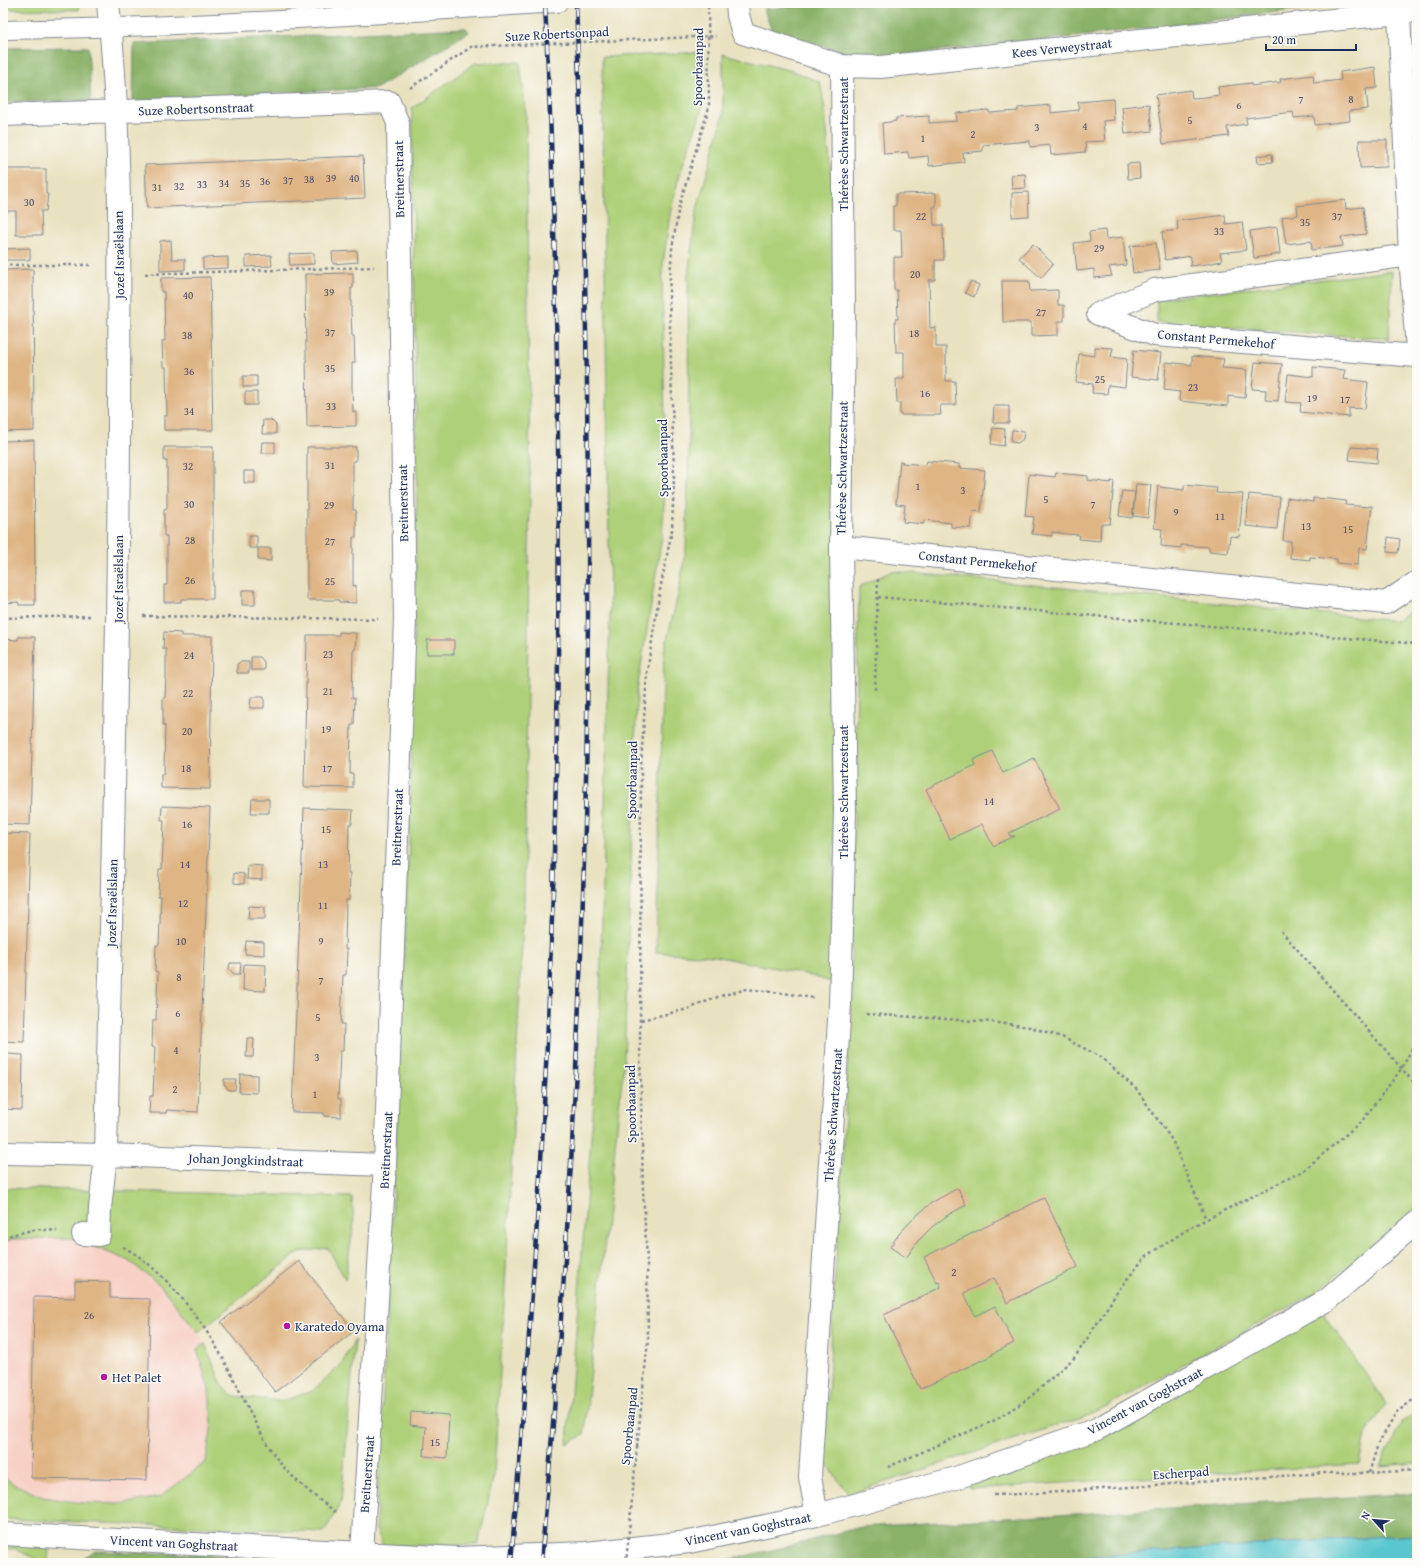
<svg xmlns="http://www.w3.org/2000/svg" width="1420" height="1566" viewBox="0 0 1420 1566" font-family="'Gentium Book Plus',serif">
<style>
.built{fill:#f7d1c6}
.green{fill:#aed078;stroke:#64806b}
.forest{fill:#8ab268;stroke:#527063}
.water{fill:#5ac7cf;stroke:#3a7b96}
.building{fill:#dfb585}
.lines{fill:none;stroke-linecap:round;stroke-linejoin:round}
.service-casing{stroke:#828890;stroke-width:20}
.pedestrian-casing{stroke:#828890;stroke-width:24}
.minor-casing{stroke:#828890;stroke-width:24}
.path{stroke:#828890;stroke-width:2.5;stroke-dasharray:3 3;stroke-linecap:butt}
.service{stroke:#fff;stroke-width:18}
.pedestrian{stroke:#fff;stroke-width:22}
.minor{stroke:#fff;stroke-width:22}
.rail-casing{stroke:#1b2f5e;stroke-width:4.5}
.rail{stroke:#fdfcf7;stroke-width:3;stroke-dasharray:9;stroke-linecap:butt}
.path-bridge{stroke:#828890;stroke-width:2.5;stroke-dasharray:3 3;stroke-linecap:butt}
.poi-dot{fill:#b5179e;stroke:#fdfcf7;stroke-width:1.5}
.labels{text-anchor:middle;dominant-baseline:central;stroke-width:3;stroke-linejoin:round;paint-order:stroke}
.number-label{font-size:11px;fill:#4c5068}
.street-label{font-size:13px;fill:#1b2f5e;stroke:#fdfcf7}
.poi-label{font-size:13px;fill:#1b2f5e;stroke:#fdfcf7;text-anchor:start}
</style>
<rect width="100%" height="100%" fill="#fdfcf7"/>
<filter id="ink" filterUnits="userSpaceOnUse"><feTurbulence type="fractalNoise" baseFrequency=".025" numOctaves="2"/><feDisplacementMap in="SourceGraphic" scale="8" xChannelSelector="R" yChannelSelector="G"/><feConvolveMatrix kernelMatrix="1 2 1 2 8 2 1 2 1" color-interpolation-filters="sRGB"/></filter>
<filter id="wash" filterUnits="userSpaceOnUse"><feTurbulence type="fractalNoise" baseFrequency=".012" numOctaves="4" result="noise"/><feDisplacementMap in="SourceGraphic" scale="16" xChannelSelector="R" yChannelSelector="G"/><feGaussianBlur stdDeviation="0.9" result="paint"/><feColorMatrix in="noise" values="0 0 0 0 0 0 0 0 0 0 0 0 0 0 0 0 0 1.4 0 .05"/><feComposite in="paint" operator="in"/></filter>
<g filter="url(#wash)">
<rect width="100%" height="100%" fill="#e9e2c1"/>
<path class="built" d="M73 1238 129 1261 160 1285 198 1332 205 1344 197 1349 209 1390 212 1423 206 1461 160 1497 120 1504 82 1503 42 1497 12 1483 3 1476V1244L11 1239Z"/>
<path class="green" d="M3 3H79V10L3 9Z
M130 3H234L130 7Z
M702 52 704 74 702 109 679 177 670 214 662 272 666 476 662 536 637 691 624 1062 584 1435 567 1444 599 1036 610 610 602 57Z
M723 54 793 71 820 82 825 110 844 312 831 982 805 974 714 956 656 952 664 652 678 595 686 548 689 442 688 276 696 213 723 116Z
M520 62 526 114 530 494 524 903 507 1252 494 1475 478 1545 383 1546 376 1529 395 1161 410 819 417 491 412 108 475 63Z
M1392 271 1389 339 1157 322V299Z
M892 571 1397 621 1417 606V1208L1315 1293 1094 1413 849 1494 824 1461 850 1029 859 587Z
M3 1188 352 1197 354 1223 345 1279 328 1248 299 1252 198 1332 160 1285 129 1261 73 1238 12 1239 3 1244Z
M1323 1312 1386 1404 1366 1434 1360 1464 969 1489 970 1484Z
M355 1340 341 1503 324 1532 3 1519V1476L12 1483 42 1497 82 1503 120 1504 160 1497 206 1462 212 1423 209 1390 197 1349 205 1344 223 1387 234 1396 283 1401 312 1391 341 1365Z
M1417 1411V1463L1380 1466 1402 1422Z
M3 1545 49 1548 48 1562H43L15 1549H3Z"/>
<path class="forest" d="M841 3H1352L1073 37 865 58 772 32 764 9Z
M466 28 469 32 377 88 133 101 134 44Z
M88 47 91 101 3 102V48Z
M1417 1493V1534L995 1563H714L785 1547 861 1527Z
M94 1551 440 1563H78Z"/>
<path class="water" d="M1417 1534V1563H995Z"/>
<g id="blocks">
<path class="building" d="M1375 67 1377 88 1366 89 1368 109 1349 111 1350 121 1315 125 1314 116 1294 118 1293 112 1246 118 1247 124 1227 127 1229 136 1163 144 1156 95 1191 90 1192 98 1206 97 1219 95 1218 87 1251 83V86L1281 82 1280 79 1313 75 1314 83 1341 80 1340 72Z
M1113 99 1114 120 1103 121 1105 141 1085 142 1086 152 1051 155 1050 145 1030 147V141L983 145V151L963 153 964 162 929 166 928 156 909 158 908 152 884 154 882 123 896 121V118L929 116V123L957 121 956 113 989 110V113L1004 112 1018 111V108L1051 105V113L1079 110 1078 102Z
M1149 104 1152 131 1125 134 1122 107Z
M1359 140H1387V167L1360 168Z
M1272 154 1273 162 1258 163 1257 156Z
M363 156 365 198 147 208 145 165Z
M1139 163 1140 178 1128 179 1127 164Z
M3 169H46V194H48L46 211H41L42 235H16V211H3Z
M1025 174 1026 188 1012 189 1011 175Z
M1028 192 1029 216 1012 217V193Z
M936 193V207H933L934 225H943L944 260H935V280H929L930 328 936 327V347H946V381H955L956 405H940L941 415H900V403H897L896 379H904V352H896L895 319H898L897 290H894V257H902L901 230H893V206H896V194Z
M1345 200 1346 209 1363 207 1366 234 1341 237 1343 246 1311 250 1312 248 1311 241 1286 244 1282 217 1298 215 1297 206Z
M1225 215 1226 224 1242 222 1246 250 1220 253 1222 261 1207 264 1190 266 1191 256 1165 260 1162 232 1178 230 1177 221Z
M1277 227 1280 254 1254 258 1250 231Z
M1105 230 1106 239 1123 237 1126 265 1109 267 1112 276 1094 278V269L1077 271 1074 243 1090 241 1089 232Z
M171 240 172 259H185V270L160 271V241Z
M1156 243 1160 270 1133 273 1130 246Z
M1033 244 1053 264 1041 278 1019 258Z
M30 248V260H4V249Z
M357 251 358 262 333 264 332 252Z
M314 253V264L290 265 289 254Z
M271 255 272 266 246 267V256Z
M228 257V268L203 269V258Z
M33 269 34 431 3 432V270Z
M353 273V288H351V312L352 336H354L355 363H352V388L353 412H356V426L307 427 305 274Z
M210 277 213 430H164V416H167L166 367H163L162 341H165L164 292H161V278Z
M971 281 979 285 974 297 965 293Z
M1002 281H1029L1030 291 1058 290V305H1064V321H1058V335L1031 336V322H1003Z
M1095 347 1113 348 1111 357 1127 359 1125 387 1108 385 1107 394 1092 393 1093 384 1076 382 1079 354 1095 356Z
M1134 350 1161 353 1158 380 1131 377Z
M1192 356 1224 359 1222 368 1247 370 1245 398 1228 396V406L1179 401 1180 392 1164 390 1166 362 1192 365Z
M1255 362 1282 364 1278 401 1265 400 1266 390 1252 389Z
M1313 367 1345 370 1343 379 1368 382 1365 409 1349 408V417L1300 412 1301 403 1285 402 1288 374 1313 377Z
M243 376H257V387H243Z
M245 392H257V405H245Z
M994 406H1009V423H993Z
M263 420H271L276 425V434H262Z
M993 428 1005 429 1004 446 991 444Z
M1012 430 1024 431 1023 439 1018 443 1011 442Z
M34 440 35 605H19L18 602 3 603V441Z
M262 442H275V453H261Z
M164 447H213V599H181V602H164V585H167V536H164V510L167 509V461H164Z
M307 447H356V461H353V510H356V537H353V586L356 585V603L339 602V600H307Z
M1351 447 1378 449 1377 463 1349 460Z
M900 461 903 462 902 463 926 465 927 461 959 464V468L985 470 981 512 973 511 971 528 951 527V523L924 520V524L903 522 905 505 896 504Z
M244 471H255V483H244Z
M1056 473 1088 476V480L1111 483V481L1114 482 1110 524H1101L1100 541 1079 539 1080 535 1066 534 1052 532V536L1032 534 1034 517 1025 516 1029 474 1055 477Z
M1136 484 1151 485 1148 518 1133 516Z
M1184 485 1217 488 1216 493 1243 494 1239 537 1230 536 1228 553 1209 551V547L1181 545V548L1161 546 1162 529 1154 528 1158 486H1160V487L1184 490Z
M1122 491 1135 492 1132 518 1119 516Z
M1249 494 1280 497 1277 529 1246 526Z
M1287 498 1313 502V498L1329 499 1346 501 1345 505 1369 507V506H1372L1367 549 1359 548 1358 565 1337 563V559L1324 558 1310 557V560L1290 558 1291 541H1283Z
M249 536H257V548H249Z
M1388 537 1400 539 1398 553 1387 552Z
M258 548H271V561L258 560Z
M242 590H255V605H242Z
M164 632 181 633V636H212L210 789 161 788V774H164L165 725H163V698H165L166 674V649H163Z
M339 632 356 633 355 650H353L352 698H355L354 725H351L350 774H353V788L304 787 307 635H339Z
M18 637H35L30 825 3 824V639L18 640Z
M427 640H454V654H427Z
M251 657H260L264 662V670H251Z
M240 662H249V673H237V664Z
M251 697H264V708H250Z
M992 751 1003 773 1034 758 1060 809 1009 833 1010 836H1015L993 846 982 824 950 839 926 789 975 765 973 760Z
M252 799H269V813H251Z
M162 806 210 808 198 1112 167 1110 166 1113H149L150 1096H153L155 1047H152L153 1020H156L158 972 155 971 156 945H159L160 921 161 896H158L159 869H162L163 845 164 820H161Z
M304 808 353 810 352 824H349L348 873H350L349 900H346L345 949H347L346 975H343L341 1024H344L343 1051H340L338 1099H341V1117L324 1116V1113L292 1112Z
M3 833 30 834 24 1042 3 1041Z
M248 865 262 866V880L247 879Z
M234 873 244 874V884L234 883Z
M249 906 265 907V919H248Z
M246 941 264 942V955L245 954Z
M230 963H241L240 974H234L229 969Z
M244 964 266 965 265 991 243 990Z
M247 1038 254 1039 253 1057H246Z
M3 1049H7V1054L23 1055 22 1110 3 1109Z
M240 1074 257 1075V1093L239 1092Z
M224 1079H236L235 1090H229L224 1085Z
M958 1188 966 1205 948 1215 932 1227 918 1241 906 1258 890 1247 899 1234 914 1218 931 1203Z
M1044 1198 1078 1267 1007 1303 994 1278 964 1293 975 1316 995 1306 1014 1343 992 1354 993 1355 920 1389 884 1315 941 1287 939 1282 937 1283 924 1257Z
M299 1261 354 1331 275 1392 221 1322Z
M75 1281 110 1282V1298L150 1299 147 1480 31 1478 34 1297 75 1298Z
M411 1412 449 1415 447 1458 424 1456 426 1427 410 1425Z"/>
</g>
</g>
<g filter="url(#ink)">
<use href="#blocks" fill-opacity="0" stroke="#828890" stroke-width="1"/>
<g class="lines">
<defs>
<path id="service" d="M3 30C188 27 373 15 558 3"/>
<path id="pedestrian" d="M83 1234 99 1235 100 1208 106 1155"/>
<path id="minor" d="M737 3 738 15 743 33 842 66 880 67 1399 13 1417 10
M1399 13 1410 255 1417 350
M3 115 389 102 398 123 405 619 385 1165 362 1553
M1410 255 1155 290 1098 314 1155 335 1417 356
M841 547 1386 603 1417 582
M3 1153 106 1155 385 1165
M106 1155C111 914 118 673 119 431 119 289 123 145 108 3
M817 1515 810 1477 840 1005 845 811 841 547 844 312 842 66
M3 1534 457 1558 586 1553 689 1542 817 1515 956 1478 1097 1429 1327 1300 1417 1222"/>
</defs>
<use href="#service" class="service-casing"/>
<use href="#pedestrian" class="pedestrian-casing"/>
<use href="#minor" class="minor-casing"/>
<path class="path" d="M410 88 471 47 716 36
M3 265H92
M145 274 374 267
M878 597 1417 644
M143 616 378 619
M3 618 90 616
M875 690 878 578
M1281 931 1417 1086
M866 1014 992 1022 1030 1027 1062 1037 1101 1057 1137 1090 1172 1140 1206 1219
M641 1020 688 1009 720 996 747 989 790 994 813 998
M3 1237 37 1229 57 1231
M123 1247C163 1267 205 1324 226 1364 242 1393 254 1425 273 1453 289 1477 314 1496 337 1513
M637 1447 648 1340 647 1261 643 1190 640 1048 641 765 647 673 660 590 672 530 674 476 669 292 672 249 679 206 709 107 708 3
M888 1467 993 1421 1028 1399 1075 1357 1120 1288 1145 1257 1193 1226 1303 1171 1362 1121 1402 1068 1417 1039
M1369 1473 1378 1444 1398 1411 1417 1397
M994 1495 1045 1493 1324 1473H1369L1417 1470"/>
<use href="#service" class="service"/>
<use href="#pedestrian" class="pedestrian"/>
<use href="#minor" class="minor"/>
<defs>
<path id="rail" d="M511 1563C523 1417 535 1271 543 1125 563 751 564 376 545 3
M541 1563C570 1248 587 931 588 615 589 411 585 207 576 3"/>
</defs>
<use href="#rail" class="rail-casing"/>
<use href="#rail" class="rail"/>
<path class="path-bridge" d="M626 1563 637 1447"/>
</g>
</g>
<g class="poi-dot">
<circle cx="287" cy="1326" r="4"/>
<circle cx="104" cy="1377" r="4"/>
</g>
<g class="labels">
<g class="number-label">
<text x="1301" y="99">7</text>
<text x="1351" y="99">8</text>
<text x="1239" y="105">6</text>
<text x="1190" y="120">5</text>
<text x="1085" y="126">4</text>
<text x="1037" y="127">3</text>
<text x="973" y="134">2</text>
<text x="923" y="138">1</text>
<text x="331" y="178">39</text>
<text x="354" y="178">40</text>
<text x="309" y="179">38</text>
<text x="288" y="180">37</text>
<text x="265" y="181">36</text>
<text x="224" y="183">34</text>
<text x="245" y="183">35</text>
<text x="202" y="184">33</text>
<text x="179" y="186">32</text>
<text x="157" y="187">31</text>
<text x="29" y="202">30</text>
<text x="921" y="216">22</text>
<text x="1337" y="216">37</text>
<text x="1305" y="222">35</text>
<text x="1219" y="231">33</text>
<text x="1099" y="248">29</text>
<text x="915" y="274">20</text>
<text x="329" y="292">39</text>
<text x="188" y="295">40</text>
<text x="1041" y="312">27</text>
<text x="330" y="332">37</text>
<text x="914" y="333">18</text>
<text x="187" y="335">38</text>
<text x="330" y="368">35</text>
<text x="189" y="371">36</text>
<text x="1100" y="379">25</text>
<text x="1193" y="387">23</text>
<text x="925" y="393">16</text>
<text x="1312" y="398">19</text>
<text x="1345" y="399">17</text>
<text x="331" y="406">33</text>
<text x="189" y="411">34</text>
<text x="330" y="465">31</text>
<text x="188" y="466">32</text>
<text x="918" y="486">1</text>
<text x="963" y="490">3</text>
<text x="1046" y="499">5</text>
<text x="189" y="504">30</text>
<text x="1093" y="504">7</text>
<text x="329" y="505">29</text>
<text x="1176" y="512">9</text>
<text x="1220" y="516">11</text>
<text x="1306" y="526">13</text>
<text x="1348" y="529">15</text>
<text x="190" y="540">28</text>
<text x="330" y="541">27</text>
<text x="190" y="580">26</text>
<text x="330" y="581">25</text>
<text x="328" y="654">23</text>
<text x="189" y="655">24</text>
<text x="328" y="691">21</text>
<text x="188" y="693">22</text>
<text x="326" y="729">19</text>
<text x="187" y="731">20</text>
<text x="186" y="768">18</text>
<text x="327" y="768">17</text>
<text x="989" y="801">14</text>
<text x="187" y="824">16</text>
<text x="326" y="829">15</text>
<text x="185" y="864">14</text>
<text x="323" y="864">13</text>
<text x="183" y="903">12</text>
<text x="323" y="905">11</text>
<text x="181" y="941">10</text>
<text x="321" y="941">9</text>
<text x="179" y="977">8</text>
<text x="321" y="980">7</text>
<text x="178" y="1013">6</text>
<text x="318" y="1017">5</text>
<text x="176" y="1050">4</text>
<text x="317" y="1057">3</text>
<text x="175" y="1089">2</text>
<text x="315" y="1094">1</text>
<text x="954" y="1272">2</text>
<text x="89" y="1315">26</text>
<text x="435" y="1442">15</text>
</g>
<g class="street-label">
<text transform="translate(557 34) rotate(-3)">Suze Robertsonpad</text>
<text transform="translate(1062 48) rotate(-6)">Kees Verweystraat</text>
<text transform="translate(698 67) rotate(-89)">Spoorbaanpad</text>
<text transform="translate(196 109) rotate(-2)">Suze Robertsonstraat</text>
<text transform="translate(843 144) rotate(-90)">Thérèse Schwartzestraat</text>
<text transform="translate(399 179) rotate(-91)">Breitnerstraat</text>
<text transform="translate(119 255) rotate(-91)">Jozef Israëlslaan</text>
<text transform="translate(1216 339) rotate(5)">Constant Permekehof</text>
<text transform="translate(663 458) rotate(-91)">Spoorbaanpad</text>
<text transform="translate(842 468) rotate(-89)">Thérèse Schwartzestraat</text>
<text transform="translate(403 503) rotate(-91)">Breitnerstraat</text>
<text transform="translate(977 561) rotate(6)">Constant Permekehof</text>
<text transform="translate(118 579) rotate(-90)">Jozef Israëlslaan</text>
<text transform="translate(632 780) rotate(-89)">Spoorbaanpad</text>
<text transform="translate(843 792) rotate(-90)">Thérèse Schwartzestraat</text>
<text transform="translate(397 827) rotate(-88)">Breitnerstraat</text>
<text transform="translate(112 903) rotate(-89)">Jozef Israëlslaan</text>
<text transform="translate(631 1104) rotate(-91)">Spoorbaanpad</text>
<text transform="translate(833 1115) rotate(-86)">Thérèse Schwartzestraat</text>
<text transform="translate(386 1150) rotate(-87)">Breitnerstraat</text>
<text transform="translate(246 1160) rotate(2)">Johan Jongkindstraat</text>
<text transform="translate(1145 1401) rotate(-28)">Vincent van Goghstraat</text>
<text transform="translate(629 1426) rotate(-84)">Spoorbaanpad</text>
<text transform="translate(1181 1473) rotate(-4)">Escherpad</text>
<text transform="translate(367 1474) rotate(-86)">Breitnerstraat</text>
<text transform="translate(748 1529) rotate(-11)">Vincent van Goghstraat</text>
<text transform="translate(174 1543) rotate(3)">Vincent van Goghstraat</text>
</g>
<g class="poi-label">
<text x="295" y="1326">Karatedo Oyama</text>
<text x="112" y="1377">Het Palet</text>
</g>
</g>
<rect width="1420" height="1566" fill="none" stroke="#fdfcf7" stroke-width="16"/>
<g transform="translate(1374 1520) rotate(297)" stroke="#fdfcf7" stroke-width="3" paint-order="stroke">
<path d="M0-3L7 15L0 10L-7 15Z" fill="#1b2f5e"/>
<text y="-6" font-size="11" font-weight="bold" text-anchor="middle" fill="#1b2f5e">N</text>
</g>
<path d="M1266 44v6h90v-6" fill="none" stroke="#1b2f5e" stroke-width="2"/>
<text x="1272" y="44" font-size="12" fill="#1b2f5e" stroke="#fdfcf7" stroke-width="3" paint-order="stroke">20 m</text>
</svg>
